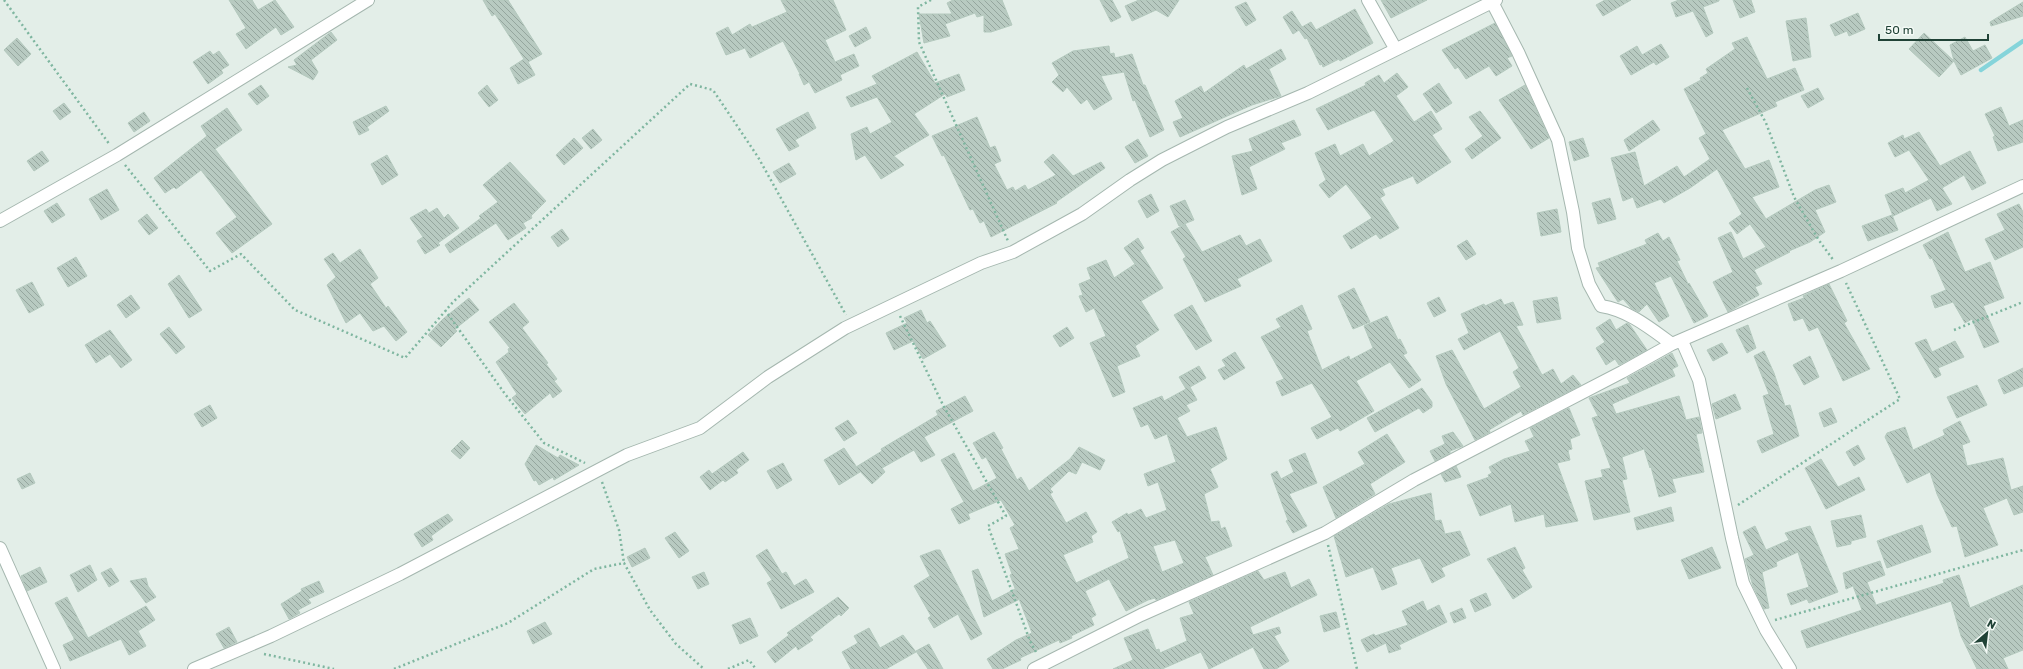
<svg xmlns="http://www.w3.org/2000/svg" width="2023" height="669" viewBox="0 0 2023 669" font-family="Rubik,sans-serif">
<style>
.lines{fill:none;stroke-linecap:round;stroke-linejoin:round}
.stream{stroke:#85d4da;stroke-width:4.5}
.building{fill:url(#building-back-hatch);stroke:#b4c9be;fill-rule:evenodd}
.street-casing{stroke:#a5b7af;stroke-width:14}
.path{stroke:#7fb6a0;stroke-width:2.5;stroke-dasharray:2 3;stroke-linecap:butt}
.street{stroke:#fff;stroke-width:12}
</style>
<defs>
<pattern id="building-back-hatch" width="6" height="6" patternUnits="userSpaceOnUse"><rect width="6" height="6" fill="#b8cac1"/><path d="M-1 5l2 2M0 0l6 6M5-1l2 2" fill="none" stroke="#95a69e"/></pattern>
</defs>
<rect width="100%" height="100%" fill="#e3eee8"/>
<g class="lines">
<path class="stream" d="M1981 70 2023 41"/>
</g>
<path class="building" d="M229 0H252L258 10 275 0 294 27 281 35 276 27 246 49 236 34 246 28Z
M483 0H508L542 54 528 62 535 75 518 84 510 68 524 59 495 14 492 16Z
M781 0H833L846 30 825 40 835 62 854 54 859 66 840 75 842 80 815 93 809 82 804 85 799 74H800L783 41 750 58 745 48 726 55 716 33 728 27 732 35 750 24 752 27 787 12Z
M953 0H1002L1012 25 991 32H984V15L977 17 975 13 945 24 950 36 924 43 919 14H952L947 3Z
M1100 0H1112L1121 17 1111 22Z
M1139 0H1179L1168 17 1156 10 1132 21 1125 6Z
M1381 0H1427L1391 18Z
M1605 0H1631L1603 16 1596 5Z
M1679 0H1719V1L1703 7 1713 33 1706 37 1693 11 1676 17 1671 3Z
M1733 0H1751L1755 12 1740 18Z
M1246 2 1256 20 1246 26 1235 7Z
M2023 2V16L1991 26 1990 22Z
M1355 9 1373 43 1340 61 1339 59 1323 67 1322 64 1320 65 1307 38 1305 39 1299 30 1293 34 1283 17 1292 11 1302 27 1311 22 1316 30Z
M1858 13 1865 29 1849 36 1847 31 1835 36 1830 25Z
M1806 18 1811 57 1793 61 1786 21Z
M1495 23 1512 56 1507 58 1512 66 1496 76 1489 66 1466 79 1458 67 1455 69 1442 50Z
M866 27 871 38 855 47 849 36Z
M331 32 337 40 311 60 318 72 313 80 288 67 297 65 294 60Z
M1924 33 1954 61 1950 45 1965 37 1973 51 1985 45 1992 58 1961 75 1954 61 1939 77 1909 49Z
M1747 37 1767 79 1795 68 1804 90 1775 102 1777 106 1722 130 1745 169 1769 160 1779 187 1752 197 1766 219 1815 190 1829 185 1836 202 1815 210 1825 232 1810 242 1789 251 1790 252 1754 270 1762 284 1755 287 1759 295 1728 312 1713 282 1733 272 1718 238 1731 232 1743 259 1766 247 1750 224 1737 234 1729 223 1742 214 1717 169 1690 188 1664 203 1661 199 1637 208 1633 197 1623 201 1611 158 1635 152 1644 186 1677 166 1684 177 1710 159 1699 138 1706 134 1684 89 1701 80 1700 78 1708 73 1706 69 1735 49 1732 43Z
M17 38 31 54 18 66 4 50Z
M1661 44 1669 57 1656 65 1654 62 1631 75 1620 56 1637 46 1642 55Z
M1109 46 1110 54 1114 53 1115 58 1132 54 1143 85H1145L1164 130 1150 137 1135 100 1133 101 1124 72 1101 76 1112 99 1094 110 1087 99 1081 104 1067 87 1063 92 1052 82 1059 75 1052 63 1073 51Z
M1281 49 1286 59 1269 69 1281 96 1252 105 1180 137 1173 122 1183 118 1175 101 1201 86 1204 93 1244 65 1246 69Z
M210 51 213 55 219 51 229 65 221 70 223 73 208 84 193 62Z
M917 52 935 83 959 74 965 90 947 97 945 94 914 114 929 135 894 156 904 165 881 179 865 155 856 160 851 134 867 127 870 134 892 122 877 97 851 107 846 97 877 84 872 76Z
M1397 73 1408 87 1396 96 1414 122 1431 111 1442 129 1432 135 1451 162 1417 184 1413 176 1382 189 1385 195 1380 198 1399 228 1380 239 1376 234 1351 249 1343 236 1372 218 1346 184 1329 198 1319 185 1326 180 1315 153 1335 144 1340 156 1363 144 1369 156 1394 141 1374 110 1328 130 1316 109 1366 85 1365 83 1379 75 1384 83Z
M1439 83 1452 103 1436 113 1423 94Z
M261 85 269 96 257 105 248 94Z
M487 85 498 100 489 107 478 93Z
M1525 85 1549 138 1531 149 1499 100Z
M1818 88 1824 99 1808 108 1801 96Z
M64 103 71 112 60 120 53 111Z
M386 106 389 111 367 127 369 130 359 135 353 122Z
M2001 107 2009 126 2023 120V142L1998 151 1993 137 1995 136 1985 114Z
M227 108 242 130 215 149 272 224 232 253 216 233 237 217 201 170 176 189 174 187 165 193 154 178 207 136 201 126Z
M1480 111 1501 138 1472 159 1465 149 1483 136 1469 117Z
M144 112 150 121 134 132 128 123Z
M808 112 816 128 795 140 799 146 789 151 776 129Z
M977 117 990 148 995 146 1001 161 994 164 1007 190 1013 187 1015 191 1025 185 1028 190 1056 175 1044 162 1053 154 1073 176 1101 162 1105 168 1056 202 1057 203 991 237 984 221 980 223 973 209 970 210 944 155 942 156 932 136Z
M1294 120 1301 135 1281 143 1285 149 1249 167 1257 189 1242 195 1232 156 1253 151 1249 139Z
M1653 120 1660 130 1629 151 1624 140Z
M593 129 602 140 591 149 582 138Z
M1919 132 1940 166 1970 151 1986 183 1972 190 1964 175 1942 188 1952 204 1937 211 1931 198 1893 216 1885 195 1903 188 1905 193 1929 180 1909 150 1895 157 1888 143 1903 135 1904 139Z
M574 138 583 148 564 165 556 155Z
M1583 138 1589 156 1574 161 1569 142Z
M1138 139 1148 156 1135 163 1125 147Z
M42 151 49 161 34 171 27 161Z
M387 155 398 175 382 185 371 164Z
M510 162 546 201 531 216 532 218 523 223 526 228 508 240 496 223 450 253 445 245 481 218 479 216 498 202 483 185Z
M789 163 796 174 780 183 773 172Z
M107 189 119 210 101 220 89 199Z
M1151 194 1159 211 1147 218 1138 201Z
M1610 198 1616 219 1598 224 1592 203Z
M1185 200 1194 220 1179 226 1170 206Z
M57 203 65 215 52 223 44 211Z
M2019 204 2023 212V247L1995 260 1985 239 2005 230 1997 214Z
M437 208 444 218 448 214 459 228 438 243 440 245 425 254 417 241 423 237 410 218 426 209 429 213Z
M1557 209 1561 232 1541 236 1537 213Z
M147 214 158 228 149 235 138 221Z
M1892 215 1898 230 1868 241 1862 226Z
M1185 224 1202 252 1240 235 1246 246 1260 239 1272 261 1237 279 1241 286 1205 302 1183 259 1186 257 1171 232Z
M562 229 569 239 558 247 551 237Z
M1948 232 1965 272 1990 262 2004 298 1983 306 1999 342 1984 348 1972 319 1965 323 1953 302 1935 308 1931 296 1946 290 1932 258 1930 259 1923 245Z
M1658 233 1663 241 1669 237 1680 260 1677 261 1688 284 1689 283 1708 316 1694 323 1671 276 1654 283 1669 316 1659 322 1647 304 1639 312 1631 308 1623 299 1618 302 1596 268 1600 267 1598 263 1647 244 1645 240Z
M1138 238 1144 248 1140 251 1163 288 1141 301 1159 330 1135 346 1140 356 1117 366 1125 392 1113 397 1090 343 1106 336 1094 308 1086 312 1079 296 1083 295 1079 284 1091 279 1087 268 1106 260 1114 278 1135 264 1124 248Z
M1467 240 1476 254 1466 260 1457 246Z
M360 249 378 278 370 284 386 308 388 306 407 332 396 341 384 326 373 331 360 313 346 323 327 285 336 277 324 259 333 253 340 263Z
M76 257 87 276 68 287 57 268Z
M179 275 202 310 189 318 168 284Z
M32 282 44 305 29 313 16 290Z
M1829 284 1847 321 1844 323 1870 369 1843 381 1818 327 1809 331 1803 318 1794 321 1788 304 1804 298 1803 296Z
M1354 288 1370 322 1353 329 1338 296Z
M131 295 140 308 126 318 117 305Z
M1439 297 1446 311 1434 317 1427 303Z
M1557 297 1561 319 1537 323 1533 301Z
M469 298 479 310 455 329 457 331 441 347 428 335 443 319Z
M1501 299 1504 305 1513 302 1523 325 1516 326 1542 375 1553 369 1561 384 1573 375 1581 385 1523 415 1521 411 1489 430 1490 432 1475 440 1446 384 1436 356 1452 350 1484 409 1521 387 1513 372 1519 368 1500 331 1464 350 1458 339 1469 333 1461 314 1484 304 1485 306Z
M514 303 529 322 522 328 548 363 546 364 557 379 554 381 562 391 553 398 550 393 525 414 512 398 517 394 496 362 509 352 508 349 510 348 489 322Z
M1192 305 1212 341 1196 350 1174 315Z
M1302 305 1312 329 1307 331 1322 370 1349 356 1350 360 1373 348 1364 326 1387 316 1398 340 1400 339 1407 353 1403 355 1421 380 1409 388 1390 362 1356 381 1374 411 1340 431 1338 428 1317 439 1311 428 1332 417 1312 383 1282 396 1276 382 1284 379 1261 337 1281 327 1276 319Z
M921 310 927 323 930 321 946 346 923 359 913 341 894 350 886 333 907 323 904 318Z
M1610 319 1616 330 1627 323 1630 325 1647 350 1619 365 1615 359 1606 365 1596 348 1605 342 1596 328Z
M1748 325 1756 348 1747 353 1736 330Z
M169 327 185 347 176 354 160 334Z
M1067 327 1074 338 1060 347 1053 336Z
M110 330 132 360 121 368 110 354 96 363 85 345Z
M1926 339 1932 352 1955 341 1964 357 1938 368 1941 375 1935 378 1915 343Z
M1722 343 1728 353 1713 361 1707 350Z
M1764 351 1774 373 1785 406 1790 405 1799 436 1762 453 1757 441 1774 434 1763 396 1769 394 1754 356Z
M1235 352 1245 368 1224 380 1218 370 1226 366 1222 360Z
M1672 353 1678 366 1672 369 1675 376 1612 404 1616 414 1679 396 1686 420 1699 417 1702 433 1696 434 1704 472 1672 479 1676 492 1659 497 1651 467 1650 468 1644 449 1622 457 1627 479 1622 480 1630 512 1594 520 1585 481 1603 477 1601 470 1611 468 1592 418 1598 416 1589 398 1630 383 1627 378Z
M1810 356 1819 377 1804 385 1793 365Z
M1199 366 1206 378 1190 387 1197 400 1186 405 1190 411 1177 418 1187 437 1216 427 1227 459 1210 469 1218 487 1204 494 1211 522 1219 521 1221 529 1225 527 1232 546 1205 557 1213 575 1156 600 1155 598 1148 600 1126 611 1109 579 1085 591 1096 615 1091 618 1094 625 1071 636 1072 638 1060 643 1059 640 1020 658 1021 660 1002 669H993L987 659 1016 640 1032 633 1010 575 1012 574 1005 554 1019 549 1010 528 1015 525 1001 500 968 514 970 519 959 524 951 509 964 502 941 460 954 453 973 491 997 478 986 457 982 459 973 443 994 432 1003 448 1001 449 1017 480 1021 477 1029 491 1070 459 1079 447 1105 460 1100 470 1082 462 1076 474 1069 471 1050 489 1053 492 1050 494 1066 523 1086 512 1097 532 1091 536 1093 542 1063 555 1076 583 1129 558 1120 531 1118 532 1112 522 1127 513 1128 515 1141 509 1146 518 1167 510 1158 482 1148 486 1144 474 1176 462 1167 434 1155 439 1148 424 1141 427 1133 408 1162 396 1164 401 1186 389 1179 377ZM1175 540 1184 563 1162 572 1153 546Z
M2023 368V386L2004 394 1998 380Z
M1977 385 1987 405 1957 418 1947 397Z
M1422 388 1432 402V407L1423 413 1419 408 1375 432 1367 418Z
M1735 394 1741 409 1716 419 1712 404Z
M965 396 973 411 924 437 935 455 921 462 914 450 882 468 885 472 872 484 856 467 882 451 881 449 938 415 936 411Z
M210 405 217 418 202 427 194 414Z
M1569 408 1580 435 1570 439 1572 449 1568 450 1570 460 1557 463 1578 521 1546 527 1544 514 1515 522 1511 504 1480 516 1467 485 1489 477 1488 475 1492 473 1489 467 1504 459 1530 451 1525 441 1534 437 1530 428Z
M1831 408 1837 422 1824 427 1819 413Z
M848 420 857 433 844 441 835 428Z
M1960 421 1970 442 1962 445 1967 466 2003 458 2011 490 2023 486V512L2014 515 2007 498 1983 508 1998 545 1965 557 1957 526 1952 527 1937 494 1930 472 1907 483 1885 437 1887 433 1905 427 1913 450 1945 435 1943 430Z
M1453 432 1463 446 1450 451V453L1435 461 1430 451 1445 444 1442 436Z
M1387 434 1405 462 1370 484 1375 494 1336 518 1323 487 1365 464 1358 452Z
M462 440 470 448 460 459 451 451Z
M536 445 558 458 560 455 579 465 554 480 553 477 539 485 536 480 534 481 525 464Z
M1858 445 1865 459 1854 466 1846 452Z
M844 448 860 472 839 485 824 460Z
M743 452 749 460 736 470 738 473 725 482 723 480 710 490 700 477 709 470 712 474Z
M1305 453 1317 483 1289 494 1307 526 1293 533 1286 521 1288 520 1271 474 1277 471 1281 479 1294 472 1289 460Z
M1821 459 1838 487 1859 477 1865 490 1826 509 1805 468Z
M783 463 792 480 777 489 767 471Z
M1456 466 1461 477 1445 482 1441 474Z
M30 473 35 483 22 489 17 479Z
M1431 493 1435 521 1441 520 1445 534 1460 531 1470 555 1441 568 1445 576 1432 583 1420 558 1391 568 1397 584 1382 590 1373 567 1346 577 1334 536 1389 504Z
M1671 507 1674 521 1637 530 1634 518Z
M448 514 453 520 431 536 433 540 422 547 414 534Z
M1861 515 1866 537 1851 541V544L1837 547 1831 521Z
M1922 525 1931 552 1887 568 1877 541Z
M1755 526 1766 550 1789 540 1785 533 1810 526 1838 592 1809 603 1807 599 1791 605 1787 594 1809 587 1798 552 1776 562 1777 566 1762 572 1769 608 1764 609 1753 586 1745 559 1754 555 1743 532Z
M675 532 689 551 679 558 665 538Z
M1515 547 1525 568 1522 570 1532 587 1513 599 1487 559Z
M1712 547 1721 568 1689 579 1681 560Z
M645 548 650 558 632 567 627 557Z
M767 549 782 574 786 572 794 586 806 579 814 592 781 609 767 583 772 580 756 556Z
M936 550H940L982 634 971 640 958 614 934 628 928 618 931 616 914 586 930 576 920 556Z
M1880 561 1885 575 1867 582 1876 605 1944 583 1943 580 1959 575 1970 608 2023 585V650L2003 658 2008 669H1977L1961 636 1951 601 1807 648 1801 631 1862 610 1853 586 1846 589 1843 573Z
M90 565 97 580 78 592 70 575Z
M40 567 47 582 27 591 21 576Z
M111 568 119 581 109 587 101 573Z
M978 569 992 601 1015 589 1020 599 984 617 972 571Z
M1258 571 1264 580 1285 572 1291 588 1309 579 1317 595 1250 627 1253 635 1279 627 1281 633 1274 636 1289 661 1276 669H1264L1253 647 1209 669 1201 652 1162 669H1113L1133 660 1124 638 1148 629 1156 650 1159 649 1160 653 1187 641 1180 618 1194 614 1189 602Z
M704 572 709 584 698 589 692 577Z
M146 578 148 586 156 597 146 603 130 581Z
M319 581 324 592 308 599 311 603 298 610 300 613 289 619 281 604 302 591 301 589Z
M1486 593 1491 605 1475 612 1470 600Z
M67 597 88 638 146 606 155 620 138 631 146 646 129 655 121 639 70 661 63 645 74 640V638L55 603Z
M838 597 849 608 841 616 839 614 810 637 813 640 798 650 796 646 775 663 767 652 789 635 787 633Z
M1423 601 1427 611 1439 605 1447 622 1399 645 1401 649 1389 653 1386 643 1367 652 1361 640 1374 634 1375 636 1408 625 1402 611Z
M1462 608 1466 618 1454 623 1450 613Z
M1336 612 1340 627 1324 632 1320 616Z
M750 618 758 636 740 644 732 625Z
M545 622 552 634 533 644 527 631Z
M229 627 237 642 224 648 216 634Z
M869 628 880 648 903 635 916 652 886 669H851L842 652 858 643 854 636Z
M929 644 943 669H928L916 651Z"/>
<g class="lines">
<defs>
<path id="street" d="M1368 0 1395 48
M1492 2 1518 52 1558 140 1573 212 1578 248 1589 284 1601 306C1628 310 1650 328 1672 344
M0 221 117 155 368 0
M1682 341 1699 380 1732 538 1743 583 1766 630 1790 669
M0 548 54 669
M194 669 271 636 400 574 627 455 700 428 768 377 845 328 981 263 1013 252 1082 214 1130 180 1162 160 1227 127 1308 93 1496 0
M1034 669 1141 615 1325 533 1414 480 1622 372 1672 344 1841 271 2023 186"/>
</defs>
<use href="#street" class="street-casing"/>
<path class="path" d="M4 0 110 145
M931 0 918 7 919 42 1008 241
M1747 88 1766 123 1794 197 1818 239 1834 261
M125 165 210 271 241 254 295 310 405 358 453 302 690 84 713 90 758 157 846 315
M445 310 505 394 544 443 585 463
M900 316 943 405 1006 516 988 526 1030 641 1037 654
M1954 330 2023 302
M602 482 619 530 624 563
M1738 505 1900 399 1846 283
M1328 545 1357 669
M1775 620 2023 550
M264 654 334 669
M394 669 508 623 594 569 624 563 650 610 676 644 704 669
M728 669 749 660 756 669"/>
<use href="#street" class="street"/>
</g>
<g transform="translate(1987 633) rotate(28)" stroke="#f4faf6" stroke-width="3" paint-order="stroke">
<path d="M0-3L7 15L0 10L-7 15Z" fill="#204236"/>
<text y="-6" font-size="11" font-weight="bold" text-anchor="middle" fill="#204236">N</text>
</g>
<path d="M1879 34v6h109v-6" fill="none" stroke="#204236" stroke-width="2"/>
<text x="1885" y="34" font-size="12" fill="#204236" stroke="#f4faf6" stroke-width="3" paint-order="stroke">50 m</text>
</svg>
